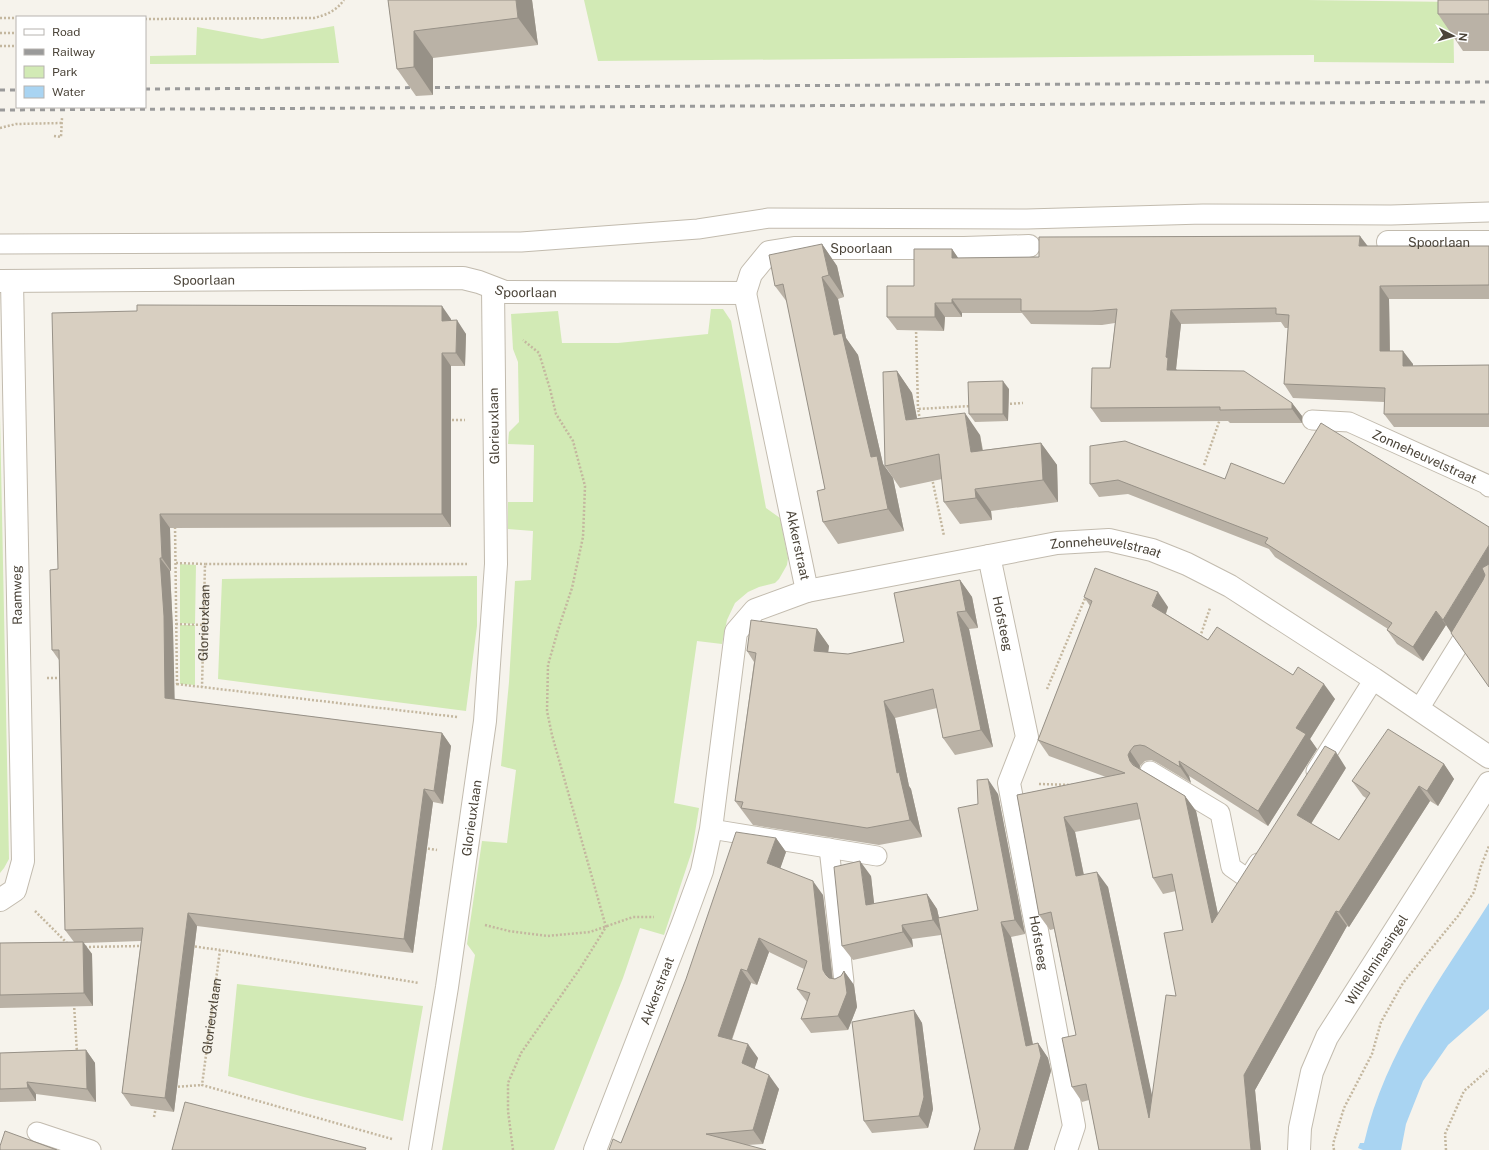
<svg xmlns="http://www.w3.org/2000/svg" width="1489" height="1150" viewBox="0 0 1489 1150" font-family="'Public Sans',sans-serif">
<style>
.green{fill:#d2eab5}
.water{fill:#a9d4f2}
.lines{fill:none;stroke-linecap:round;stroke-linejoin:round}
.lane-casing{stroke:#c2bbae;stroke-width:21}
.street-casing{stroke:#c2bbae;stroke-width:24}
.path{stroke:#c4b79f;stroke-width:2.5;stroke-dasharray:2 2;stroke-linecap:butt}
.lane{stroke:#fff;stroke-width:19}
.street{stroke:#fff;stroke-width:22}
.rail{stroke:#9a9a9a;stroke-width:3;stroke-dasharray:5 5;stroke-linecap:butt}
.wall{fill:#bab2a6;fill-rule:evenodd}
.shaded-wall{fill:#979187}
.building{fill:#d8cfc1;stroke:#979187;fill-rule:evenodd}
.labels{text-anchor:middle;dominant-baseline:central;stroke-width:3;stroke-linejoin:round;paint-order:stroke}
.street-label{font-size:13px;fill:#4b4439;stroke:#fff}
</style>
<rect width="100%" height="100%" fill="#f6f3ec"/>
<path class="green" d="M584 0H1307L1453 2 1454 63 1314 62V55L598 61Z
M334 26 339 63 150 64V56L196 55 197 27 262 39Z
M711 309H723L731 321 766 508 780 518 788 558 787 565 779 579 775 583 759 587 748 592 735 603 727 620 722 644 697 641 674 803 699 808 692 851 664 935 640 928 623 978 554 1150H442L475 955 467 944 482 841 507 843 516 770 501 766 509 682 515 581 531 580 533 531 508 529V502H533L534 445 508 444 509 432 519 422 518 362 513 349 511 314 558 311 562 343H618L708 334Z
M0 415 9 859 4 868 0 873Z
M180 564 196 565 195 624 180 623Z
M477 576V626L466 711 218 679 222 579Z
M180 625H195V685L180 684Z
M237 984 423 1006 403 1121 304 1097 228 1076Z"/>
<path class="water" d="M1489 903V1009L1448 1045 1423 1081 1406 1124 1401 1150H1363L1358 1148 1360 1143H1364C1385 1052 1440 980 1489 903Z"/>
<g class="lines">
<defs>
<g id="lane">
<path d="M0 244 521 242 698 229 769 218 1027 219 1203 214 1391 215 1489 212"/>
<path id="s3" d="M1312 420 1349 422 1486 484 1489 487"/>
<path d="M1419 709 1489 596"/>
<path d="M1150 771 1220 813 1231 867 1248 879 1258 863"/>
<path d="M1316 771 1374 679"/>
<path d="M711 829 877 856"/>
<path d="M829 848 844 982"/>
<path d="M37 1132 91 1150"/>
</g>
<g id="street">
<path id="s4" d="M1388 242H1489"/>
<path id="s5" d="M0 281 463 278 479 282 505 292 745 293"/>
<path id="s6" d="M745 293 751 274 769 252 794 248H964L1029 246"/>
<path id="s7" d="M989 556 1027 737 1009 783 1074 1126 1066 1150"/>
<path id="s8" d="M807 591 1057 543 1109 540 1152 550 1187 564 1230 586 1374 679 1489 757"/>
<path d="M0 900 15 890 23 861 12 281"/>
<path id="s9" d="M420 1150 447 987 485 721 496 564 493 288"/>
<path id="s10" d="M595 1150 683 923 702 871 711 829 736 632 755 610 807 591 745 293"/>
<path id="s11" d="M1299 1150 1300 1128 1312 1072 1327 1037 1489 783"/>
</g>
</defs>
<use href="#lane" class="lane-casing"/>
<use href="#street" class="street-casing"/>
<g class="path">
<path d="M0 18H17"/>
<path d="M145 19 314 18C326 15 336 11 344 0"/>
<path d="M0 33H17"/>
<path d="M0 46H17"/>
<path d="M0 128 16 124 62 123"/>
<path d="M54 136 61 137 62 118"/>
<path d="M916 328 918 409"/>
<path d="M1006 404 1023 403"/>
<path d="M448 420H465"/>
<path d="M920 420 918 409 971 406"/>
<path d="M1204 465 1220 419"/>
<path d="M932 478 944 536"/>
<path d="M176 563 205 564"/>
<path d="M176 624 204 625"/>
<path d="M1200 637 1210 608"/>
<path d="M47 678H62"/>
<path d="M172 684H177L175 524"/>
<path d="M177 684 202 687"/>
<path d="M1047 689 1086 596"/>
<path id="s1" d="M457 717 202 687 205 564H467"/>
<path d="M1039 784 1072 785"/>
<path d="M424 848 437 850"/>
<path d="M35 911 68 944"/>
<path d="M485 925 509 931 547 936 590 932 633 917H654"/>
<path d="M191 946 220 950"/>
<path d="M85 947 142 946"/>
<path d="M74 1004 77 1053"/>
<path d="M174 1087 202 1085"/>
<path d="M154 1117 156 1107"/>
<path id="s2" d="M392 1139 202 1085 220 950 419 983"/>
<path d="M513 1150 508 1111V1083L521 1053 581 967 606 927 552 735 547 711 548 665 558 630 572 588 583 537 585 486 573 441 556 414 550 389 539 353 523 340"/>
<path d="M1334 1150 1333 1144 1344 1108 1372 1054 1381 1022 1403 983 1458 916 1474 892 1481 866 1489 846"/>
<path d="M1446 1150 1445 1134 1464 1091 1489 1069"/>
</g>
<use href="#lane" class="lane"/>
<use href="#street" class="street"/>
<path class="rail" d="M145 89 1489 82
M0 90H17
M0 110 1489 102"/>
</g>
<path class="wall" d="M388 0H532L538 45 433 58V95L416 96 397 69Z
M1489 0V51H1463L1438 14Z
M822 244 837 266 844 297 838 299 846 338 858 355 883 464 893 478 904 531 838 544 823 522 825 489 787 302 775 286Z
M1368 246H1489V299H1389L1390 351 1413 364V366L1489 365V427H1394L1384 414V402L1293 398 1284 384 1288 328H1285L1281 322 1181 324 1176 369 1177 370 1292 403 1302 416V423H1230L1228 421 1101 422 1091 408 1110 368 1115 323 1102 325 1031 324 1022 313H962V317H945L944 331 897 330 887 317 914 286 952 249 958 258 1039 257Z
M451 319V320L466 334 465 366H451V527L170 528 171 571H170L173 629 174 699 442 733 451 746 443 804 433 802 413 953 197 926 174 1112 131 1106 122 1093 141 941 84 943 92 954 93 1006 0 1008V943L74 942 65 930 59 660 52 650 58 569Z
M897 371 912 393 917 419 980 435 983 450 1041 443 1057 465 1058 502 991 511 992 520 960 524 944 502 942 479 900 488 885 466Z
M1009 389 1008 421 975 422 969 414Z
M1321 423 1489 687 1446 625 1423 661 1397 644 1387 630 1388 629 1275 557 1269 549 1128 494 1099 497 1090 484V446L1225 479 1284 484Z
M960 580 972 597 978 628 969 629 993 747 955 755 943 738 937 708 895 718 909 786 911 789 922 837 879 845 753 825 735 801 754 662 747 651 817 629 829 646 828 652 848 654 904 642Z
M1084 597 1168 607 1166 614 1208 640 1293 675 1335 699 1310 739 1317 749 1268 826 1189 776 1191 783 1156 762 1151 760 1145 761 1140 766V769L1185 796 1196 811 1218 914 1346 768 1311 824 1339 840 1366 798 1363 796 1352 781 1444 764 1454 779 1438 806 1430 801 1349 927 1347 926 1255 1090 1261 1150H1099L1089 1100 1082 1102 1072 1087 1076 1035 1054 929 1050 930 1039 915 1017 795 1106 777 1049 756 1038 740 1090 606ZM1141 819 1153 878 1163 894 1176 891 1183 930 1176 996 1152 1097 1108 887 1084 875 1075 832Z
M998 794 1025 934 1011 937 1033 1044 1038 1043 1048 1058 1051 1071 1028 1150H974L980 1129 941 935 912 939 913 947 853 960 842 946 871 876 874 904 927 894 937 909 939 918 978 910V804Z
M776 838 786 852 780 868 823 895 833 978 835 979 841 976 844 971 854 985 857 1007 848 1030 811 1033 801 1019 807 1002 797 989 804 969 769 952 757 985 751 983 732 1040 758 1058 754 1069 779 1089 763 1144 747 1145 621 1143Z
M914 1010 922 1023 933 1109 928 1128 872 1133 864 1121Z
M86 1050 95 1063 96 1102 36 1094V1101L0 1102V1053Z"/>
<path class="shaded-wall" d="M516 0H532L538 45 518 18Z
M414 31 433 58V95L414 67Z
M1360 236 1370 249 1359 246Z
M822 244 837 266 844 297 829 275Z
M952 249 961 262 952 258Z
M822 277 838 299 846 338 858 355 883 464 893 478 904 531 888 509 871 457 834 335Z
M1380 286 1389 299 1390 364 1380 351Z
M952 299 962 313V317L952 303Z
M935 303 945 317 944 331 935 317Z
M442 306 451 319V334L442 321Z
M1171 310 1181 324 1176 369 1177 371 1167 370 1166 357Z
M457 320 466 334 465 366 456 353Z
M1403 351 1413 364V379L1403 366Z
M442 353 451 366V527L442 514Z
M897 371 912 393 922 443 906 420Z
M1003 381 1009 389 1008 421 1003 414Z
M1292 403 1302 416V423L1292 409Z
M965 413 980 435 986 474 971 452Z
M1041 443 1057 465 1058 502 1043 480Z
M975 489 991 511 992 520 976 498Z
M160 514 170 528 171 571 162 558Z
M1489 545V575L1452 634 1443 620Z
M160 558 170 571 173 629 175 711 165 698Z
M960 580 972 597 978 628 966 611Z
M1158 592 1168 607 1163 621 1152 606Z
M1436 611 1446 625 1423 661 1413 647Z
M957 612 969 629 993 747 981 730Z
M817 629 829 646 826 668 814 651Z
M1324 684 1335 699 1310 739 1317 749 1268 826 1258 811 1296 728Z
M884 701 895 718 909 786 911 789 922 837 910 820 897 773Z
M442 733 451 746 443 804 434 791Z
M1130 751 1140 766 1139 770 1130 761 1128 755Z
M1336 752 1346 768 1307 830 1297 815Z
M1179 761 1189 776 1191 783 1180 767Z
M1444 764 1454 779 1438 806 1427 791Z
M988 779 998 794 1025 934 1015 920Z
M1419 786 1430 801 1349 927 1339 912Z
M424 789 433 802 413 953 404 939Z
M1185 796 1196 811 1223 938 1212 923Z
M1064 817 1075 832 1087 891 1076 876Z
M776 838 786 852 777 878 767 863Z
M860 861 871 876 876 920 866 905Z
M1097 872 1108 887 1160 1133 1149 1118Z
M813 881 823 895 833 984 826 975 823 970Z
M927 894 937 909 943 935 933 920Z
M1336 911 1347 926 1255 1090 1261 1150H1251L1244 1075Z
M188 913 197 926 174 1112 165 1098Z
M1001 922 1011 937 1036 1060 1026 1046Z
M902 925 912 939 913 947 903 932Z
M759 938 769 952 757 985 747 971Z
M83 942 92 954 93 1006 84 993Z
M741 969 751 983 728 1050 718 1036Z
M844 971 854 985 857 1007 848 1030 838 1016Z
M914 1010 922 1023 933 1109 928 1128 919 1116Z
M1038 1043 1048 1058 1051 1071 1028 1150H1014Z
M748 1044 758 1058 752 1077 742 1063Z
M86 1050 95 1063 96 1102 87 1089Z
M769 1075 779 1089 763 1144 753 1130Z
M27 1082 36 1094V1101L28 1088Z"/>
<path class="building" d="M388 0H516L518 18 414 31V67L397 69Z
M1438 0H1489V14H1438Z
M1360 236 1359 246H1489V285L1380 286V351H1403V366L1489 365V414H1384L1385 388 1284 384 1289 315 1276 314V308L1171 310 1166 357 1168 358 1167 370 1244 371 1292 403V409L1220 410V407L1091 408 1092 368H1110L1117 309 1092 311H1021V299H952V303H935V317H887V286H914V249H952V258L1039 257V237Z
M822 244 829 275 822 277 834 335 842 333 871 457 877 456 888 509 823 522 817 491 825 489 783 284 775 286 769 255Z
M137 305 442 306V321L457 320 456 353H442V514H160L162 558H160L164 616 165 698 442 733 434 791 424 789 404 939 188 913 165 1098 122 1093 143 928 65 930 59 650H52L50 570 58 569 52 313 137 311Z
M897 371 906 420 965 413 971 452 1041 443 1043 480 975 489 976 498 944 502 939 454 885 466 883 372Z
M1003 381V414H969L968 382Z
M1321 423 1489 527V545L1443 620 1436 611 1413 647 1387 630 1392 623 1265 543 1268 538 1118 480 1090 484V446L1125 441 1225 479 1231 463 1284 484Z
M1489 564V687L1451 633 1483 580 1485 575 1482 568Z
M1095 568 1158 592 1152 606 1208 640 1217 627 1293 675 1298 667 1324 684 1296 728 1306 734 1258 811 1179 761 1180 767 1145 746 1140 745 1134 746 1130 751 1128 755 1130 761 1133 765 1185 796 1212 923 1325 746 1336 752 1297 815 1339 840 1370 793 1352 781 1388 729 1444 764 1427 791 1419 786 1339 912 1336 911 1244 1075 1251 1150H1099L1086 1084 1072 1087 1062 1038 1076 1035 1051 912 1039 915 1017 795 1125 773 1038 740 1092 601 1084 597ZM1137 803 1153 878 1172 874 1183 930 1164 933 1176 996 1166 995 1149 1118 1097 872 1076 876 1064 817Z
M960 580 966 611 957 612 981 730 943 738 933 689 884 701 897 773 899 772 910 820 867 828 741 808 743 802 735 801 756 653 747 651 751 620 817 629 814 651 848 654 904 642 894 593Z
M988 779 1015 920 1001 922 1026 1046 1038 1043 1041 1056 1014 1150H974L980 1129 938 918 978 910 958 808 978 804 977 780Z
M736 832 776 838 767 863 813 881 823 970 826 975 829 978 835 979 841 976 844 971 847 993 838 1016 801 1019 810 993 797 989 807 961 759 938 747 971 741 969 718 1036 748 1044 742 1063 769 1075 753 1130 706 1134 766 1150H609L613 1139 621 1143 665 1033 686 979Z
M860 861 866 905 927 894 933 920 902 925 903 932 842 946 834 867Z
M83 942 84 993 0 995V943Z
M914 1010 924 1097 919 1116 864 1121 852 1022Z
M86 1050 87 1089 27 1082 28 1088 0 1089V1053Z
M185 1102 366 1148 365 1150H172Z
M5 1131 57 1150H0V1146Z"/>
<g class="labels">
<g class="street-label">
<text stroke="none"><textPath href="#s4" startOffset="51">Spoorlaan</textPath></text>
<text stroke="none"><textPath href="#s6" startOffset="141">Spoorlaan</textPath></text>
<text stroke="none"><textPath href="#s5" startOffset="204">Spoorlaan</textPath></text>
<text stroke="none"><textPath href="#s5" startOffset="528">Spoorlaan</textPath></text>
<text transform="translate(494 426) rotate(-91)">Glorieuxlaan</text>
<text stroke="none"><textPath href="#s3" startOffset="120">Zonneheuvelstraat</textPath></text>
<text transform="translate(798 545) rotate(78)">Akkerstraat</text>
<text stroke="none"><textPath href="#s8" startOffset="304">Zonneheuvelstraat</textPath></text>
<text transform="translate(17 595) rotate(-91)">Raamweg</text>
<text stroke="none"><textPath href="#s1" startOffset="321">Glorieuxlaan</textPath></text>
<text stroke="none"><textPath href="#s7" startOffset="69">Hofsteeg</textPath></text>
<text stroke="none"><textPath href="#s9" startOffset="336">Glorieuxlaan</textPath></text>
<text stroke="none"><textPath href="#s7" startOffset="397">Hofsteeg</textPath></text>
<text stroke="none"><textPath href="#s11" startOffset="209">Wilhelminasingel</textPath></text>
<text stroke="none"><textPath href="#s10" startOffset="171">Akkerstraat</textPath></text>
<text stroke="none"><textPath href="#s2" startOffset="267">Glorieuxlaan</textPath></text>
</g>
</g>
<rect x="16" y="16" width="130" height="92" fill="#ffffff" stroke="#b7b4b0"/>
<rect x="24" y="29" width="20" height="6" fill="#ffffff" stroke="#b7b4b0"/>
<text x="52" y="36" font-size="12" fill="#4b4439">Road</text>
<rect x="24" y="49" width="20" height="6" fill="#9a9a9a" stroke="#b7b4b0"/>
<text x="52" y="56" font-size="12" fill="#4b4439">Railway</text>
<rect x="24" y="66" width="20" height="12" fill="#d2eab5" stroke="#b7b4b0"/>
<text x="52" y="76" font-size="12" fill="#4b4439">Park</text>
<rect x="24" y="86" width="20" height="12" fill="#a9d4f2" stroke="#b7b4b0"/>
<text x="52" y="96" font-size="12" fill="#4b4439">Water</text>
<g transform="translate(1453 36) rotate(96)" stroke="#ffffff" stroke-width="3" paint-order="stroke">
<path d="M0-3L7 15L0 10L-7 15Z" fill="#4b4439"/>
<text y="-6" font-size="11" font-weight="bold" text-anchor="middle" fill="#4b4439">N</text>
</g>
</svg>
